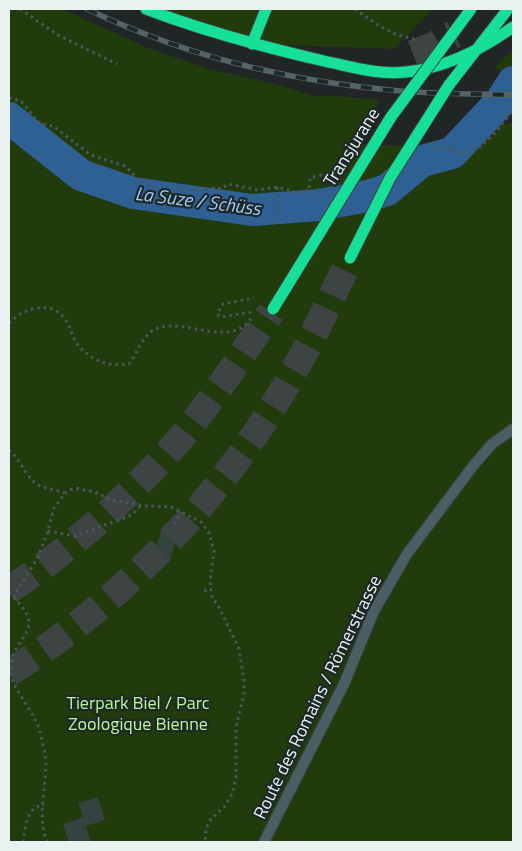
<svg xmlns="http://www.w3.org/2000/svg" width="522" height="851" viewBox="0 0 522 851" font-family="'Titillium Web',sans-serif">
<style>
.green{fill:#213b0c}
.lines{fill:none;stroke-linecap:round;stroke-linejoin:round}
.river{stroke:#2f6093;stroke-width:32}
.building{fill:#324340}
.primary-tunnel{stroke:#3e4444;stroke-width:28;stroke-dasharray:28 14;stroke-linecap:butt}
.highway-tunnel{stroke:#3e4444;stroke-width:28;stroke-dasharray:28 14;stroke-linecap:butt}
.lane-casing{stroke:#3d4242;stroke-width:12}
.fast-casing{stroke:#3d4242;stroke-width:13}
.path{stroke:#4a585c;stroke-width:3;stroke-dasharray:2.5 4;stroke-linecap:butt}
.lane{stroke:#4b5e64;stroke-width:10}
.fast{stroke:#16e098;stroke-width:11}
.rail-casing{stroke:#556266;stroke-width:5.5}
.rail{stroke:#1d2928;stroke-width:4;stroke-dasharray:11;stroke-linecap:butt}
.fast-bridge-casing{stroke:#3d4242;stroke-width:13;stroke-linecap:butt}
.fast-bridge{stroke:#16e098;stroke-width:11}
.labels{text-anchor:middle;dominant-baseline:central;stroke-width:4.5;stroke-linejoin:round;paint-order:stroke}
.street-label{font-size:18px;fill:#eaf1f1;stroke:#1d2928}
.park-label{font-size:18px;fill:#bbf597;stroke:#1d2928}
.water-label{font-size:19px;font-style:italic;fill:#a0cafa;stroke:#1d2928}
</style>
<rect width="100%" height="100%" fill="#202626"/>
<path class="green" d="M9 9H62L148 48 209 69 276 84 317 97 325 95 380 100 353 143 419 147 498 125 513 123V842H9Z
M146 9H433L394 49 252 44Z
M513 50V79L494 67Z"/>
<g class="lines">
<path class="river" d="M9 118 81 175 133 193 252 210 319 205 368 196 387 190 422 161 452 153 501 101 513 82"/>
</g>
<path class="building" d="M163 525 179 529 170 560 154 555Z
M98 797 105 820 86 826 91 842H69L63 824 83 817 78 803Z"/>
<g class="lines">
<path class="primary-tunnel" d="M413 54 433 46 454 34"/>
<path class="highway-tunnel" d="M9 590C74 547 134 493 185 433 216 394 243 353 271 312
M9 673C125 599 222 498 290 378 312 341 329 301 348 263"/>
<defs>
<path id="lane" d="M264 842 344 684 374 611 407 554 473 466 492 444 513 429"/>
<path id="fast" d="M146 9C204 31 263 47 324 61 352 67 377 75 406 72 445 68 481 50 513 27
M252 44 266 9
M449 85 508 9"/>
</defs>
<use href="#lane" class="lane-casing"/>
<use href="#fast" class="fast-casing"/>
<path class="path" d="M20 9 58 35 117 64
M355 9 376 24 397 35 419 40
M9 98 21 101 40 124 53 126 91 155 125 166 139 180 148 185 168 192 214 188 221 189 228 184 258 190 277 187 298 193 309 191 310 178 321 175 327 177
M435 148C445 147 453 152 463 153 481 154 503 123 513 110
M277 187 278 221
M251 312 221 317 217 314 223 304 254 298
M9 323C23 309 49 299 64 318 71 326 72 338 78 345 91 360 110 369 130 363 137 353 142 338 152 331 179 313 230 352 252 317
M9 450C20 459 25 476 37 484 44 489 55 489 64 493
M174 524 181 512
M48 531 75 536 132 515 141 505
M204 591 211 589
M9 593C54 634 8 633 11 674 12 688 36 714 40 732 42 741 45 752 46 762 46 787 37 818 47 842
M13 597 37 559 47 534 54 508 67 491 75 488 95 492 111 500 146 506 171 507 201 522 209 533 214 551 210 582 212 598 218 605 239 649 244 681V694L236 727V778L232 794 225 806 211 819 206 829 205 842
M23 842C25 829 26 806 44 805"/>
<use href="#lane" class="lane"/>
<use href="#fast" class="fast"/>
<defs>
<path id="rail" d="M87 9C185 56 291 82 400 91 437 94 476 94 513 95"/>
</defs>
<use href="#rail" class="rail-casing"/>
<use href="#rail" class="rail"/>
<defs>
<path id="fast-bridge" d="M350 258 390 178 449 85
M273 309 391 117 471 9"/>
</defs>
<use href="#fast-bridge" class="fast-bridge-casing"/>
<use href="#fast-bridge" class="fast-bridge"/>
</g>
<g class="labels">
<g class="street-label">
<text transform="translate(351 147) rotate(-58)">Transjurane</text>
<text transform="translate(317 697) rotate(-64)">Route des Romains / Römerstrasse</text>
</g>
<g class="park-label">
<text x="138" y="702">Tierpark Biel / Parc<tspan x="138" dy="21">Zoologique Bienne</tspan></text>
</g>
<g class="water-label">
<text transform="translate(198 200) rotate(7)">La Suze / Schüss</text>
</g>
</g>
<rect width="522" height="851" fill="none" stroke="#eaf1f1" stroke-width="20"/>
</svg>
